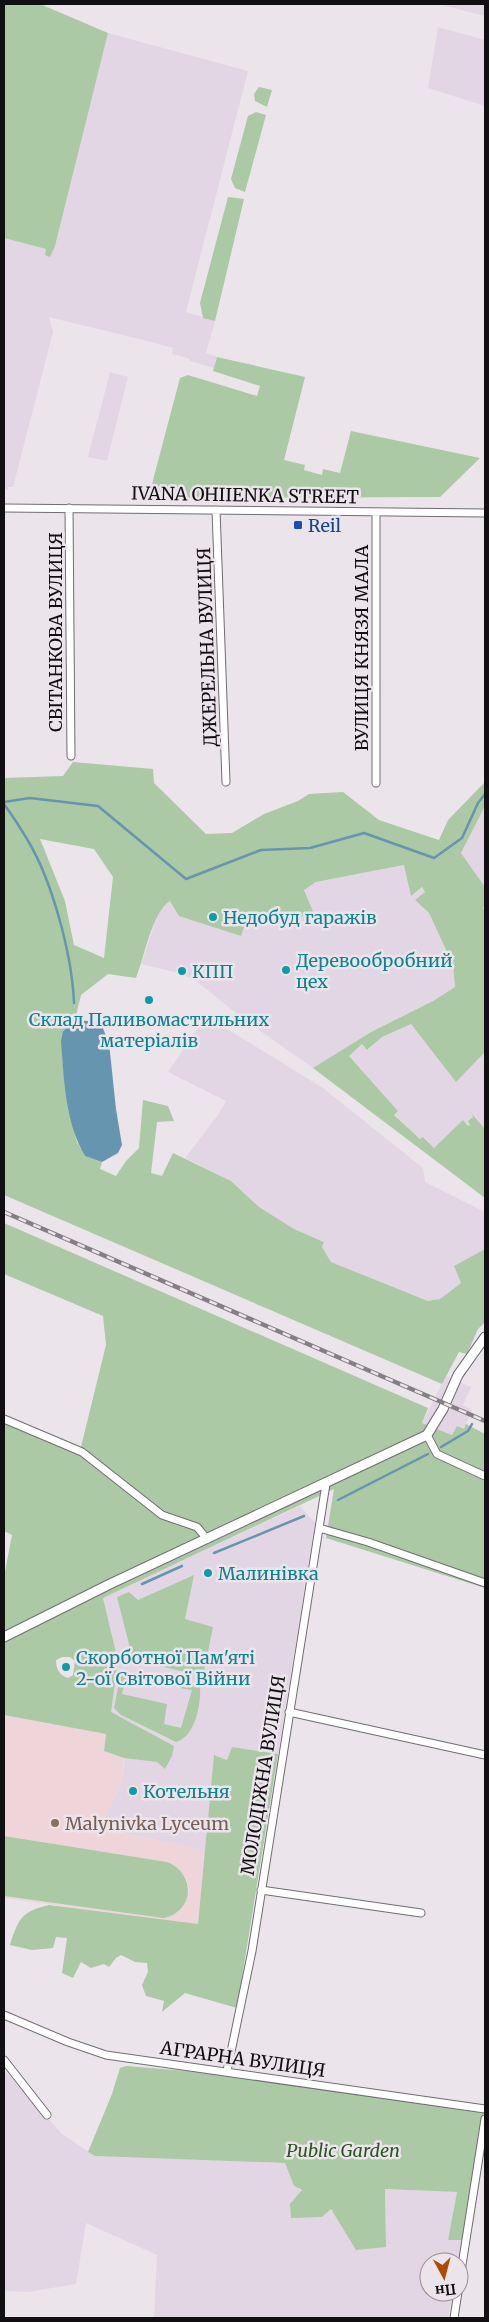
<svg xmlns="http://www.w3.org/2000/svg" width="489" height="2322" viewBox="0 0 489 2322" font-family="Merriweather,serif">
<style>
.built{fill:#e3d6e4}
.education{fill:#efd5da}
.green{fill:#abc9a5;fill-rule:evenodd}
.water{fill:#6695af}
.lines{fill:none;stroke-linecap:round;stroke-linejoin:round}
.stream{stroke:#6695af;stroke-width:2.5}
.minor-casing{stroke:#726c73;stroke-width:9}
.tertiary-casing{stroke:#726c73;stroke-width:11}
.minor{stroke:#fff;stroke-width:7}
.tertiary{stroke:#fff;stroke-width:9}
.rail-casing{stroke:#847f84;stroke-width:4.5}
.rail{stroke:#ebe4eb;stroke-width:2.5;stroke-dasharray:8;stroke-linecap:butt}
.transit-dot{fill:#1a4fb4;stroke:#ebe4eb;stroke-width:2}
.culture-dot{fill:#0f9aa8;stroke:#ebe4eb;stroke-width:2}
.education-dot{fill:#8d6e63;stroke:#ebe4eb;stroke-width:2}
.labels{text-anchor:middle;dominant-baseline:central;stroke-width:5;stroke-linejoin:round;paint-order:stroke}
.street-label{font-size:18px;fill:#120f12;stroke:#ebe4eb}
.transit-label{font-size:18px;fill:#164399;stroke:#ebe4eb;text-anchor:start}
.culture-label{font-size:18px;fill:#0d838f;stroke:#ebe4eb;text-anchor:start}
.education-label{font-size:18px;fill:#785e54;stroke:#ebe4eb;text-anchor:start}
.park-label{font-size:18px;font-style:italic;fill:#2b5622;stroke:#ebe4eb}
</style>
<rect width="100%" height="100%" fill="#ebe4eb"/>
<path class="built" d="M442 4H485V16L442 5Z
M438 27 485 40V106L428 88Z
M108 33 248 71 186 312 215 321 206 353 217 357 214 368 190 361V359L172 354 173 348 159 344 49 317 53 332 13 487H8V490H4V238L46 249 55 246Z
M110 372 128 377 107 461 88 457Z
M485 806V887L461 853Z
M405 865 411 895 422 887 425 893 415 900 429 913 453 965 455 987 433 1001 371 1032 313 1068 242 1018 195 980 178 973 141 964 157 916 165 904 171 901 179 916 247 919 315 916 304 889 317 882Z
M206 1016 323 1088 423 1168 425 1182 485 1212V1249L455 1266 461 1283 440 1299 428 1301 331 1262 322 1247 324 1242 294 1229 259 1207 231 1181 185 1158 218 1115 226 1101 168 1072Z
M411 1024 456 1081 485 1052V1129L473 1115 470 1125 468 1127 463 1121 434 1149 424 1137 421 1140 394 1114 398 1111 349 1056 362 1044 368 1050 382 1037Z
M446 1376 471 1387 463 1405 472 1410 464 1429 452 1435 422 1423Z
M300 1506 315 1523 278 1754 232 1747 228 1760 214 1755 205 1851 108 1830 106 1816 121 1783 125 1758 157 1762 110 1712 118 1661 103 1598Z
M4 2070 62 2134 95 2156 285 2163 294 2186 386 2247 385 2189 457 2192 448 2240H463L459 2262H429V2292H453L448 2318H154L157 2255 86 2223 76 2284 28 2292 4 2291Z"/>
<path class="education" d="M4 1715 106 1734 104 1751 124 1758 121 1783 106 1816 108 1830 205 1851 198 1925 4 1898V1896L163 1918 177 1912 189 1891 186 1877 167 1862 4 1836Z"/>
<path class="green" d="M4 4H40L108 33 55 246 50 257 45 255 46 249 4 238Z
M259 87 272 90 267 107 255 101 254 94Z
M256 112 266 115 245 192 235 188 231 179 248 116Z
M228 197 244 199 215 321 203 318 200 303Z
M217 357 305 377 284 460 305 465 304 470 322 475 323 469 340 473 351 431 480 458 440 497 159 498 155 494 152 484 180 378 188 375 257 396 260 386 213 371Z
M73 762 153 769 154 783 206 834 232 833 264 814 298 801 309 794 343 792 379 820 439 840 448 820 485 782V806L461 853 485 887V905L483 908 485 910V1052L456 1082 411 1024 382 1037 367 1050 362 1044 349 1056 398 1111 394 1115 420 1139 423 1137 434 1148 463 1120 468 1126 470 1125 468 1121 473 1117 472 1114 485 1129V1198L313 1068 371 1032 433 1001 455 987 453 965 429 913 415 900 425 892 422 887 411 896 404 865 316 882 304 890 315 916 247 919 241 936 179 916 170 901C152 912 144 958 136 978L108 974 81 995 75 1020 63 1031 62 1056 68 1109 77 1142 85 1156 102 1162 100 1169 116 1176 126 1161 139 1148 143 1100 168 1106 174 1121 157 1122 151 1173 162 1176 173 1153 231 1181 259 1207 294 1229 324 1242 322 1247 331 1262 428 1301 440 1299 461 1283 454 1266 485 1249V1322L478 1329 467 1354 459 1352 442 1384 4 1195V778L63 776ZM40 839 94 849 113 877 104 958 74 945 65 901Z
M4 1223 428 1408 422 1423 452 1435 457 1426 464 1429 466 1424 485 1434V1588L326 1538 334 1489 103 1598 118 1661 111 1712 174 1746 172 1756 165 1769 157 1762 124 1758 104 1751 106 1734 4 1715V1577L12 1535 4 1531V1417L81 1447 106 1345 103 1316 4 1274ZM62 1657H70L75 1661 73 1675 68 1678C59 1675 56 1669 56 1660Z
M194 1575 185 1619 213 1627 203 1676 133 1660 117 1597 129 1592 138 1600Z
M127 1671 133 1679 126 1678 122 1694 167 1704 164 1724 181 1728 192 1690 180 1688 183 1684 200 1686C201 1704 196 1736 176 1742L121 1715 114 1708 121 1673Z
M232 1747 278 1754 237 2008 185 1993 162 2012 164 2001 146 1996 142 1985 148 1972 147 1963 135 1962 121 1955 116 1958 109 1967 104 1964 91 1968 81 1962 73 1978 62 1973 67 1938 56 1937 53 1948 32 1950 10 1945C18 1919 22 1911 49 1905L198 1924 214 1755 227 1760Z
M4 1836 167 1862C196 1873 195 1912 163 1918L4 1896Z
M126 2066 224 2074 484 2113 463 2240H448L457 2192 385 2189 386 2247 356 2250 331 2209 322 2217 291 2218 290 2204 302 2190 294 2186 285 2163 95 2156 88 2152 112 2094 120 2068Z"/>
<path class="water" d="M75 1020 88 1021 102 1026 109 1043 116 1109 122 1145 118 1153 102 1162 85 1156C65 1122 64 1079 61 1041L63 1031Z"/>
<g class="lines">
<path class="stream" d="M4 802 30 798 98 806 186 879 261 850 310 848 364 833 434 858 462 838 478 803 485 794
M4 804C12 815 20 827 27 839 52 880 72 954 74 1003
M441 1447 468 1431 472 1424
M338 1500 428 1454
M214 1553 304 1516
M142 1584 182 1566"/>
<defs>
<path id="minor" d="M4 508 485 513
M69 508 71 756
M216 510 226 782
M376 783V512
M4 1419 82 1452 162 1515 197 1527 207 1539
M427 1435 437 1454 485 1476
M319 1528 368 1542 485 1583
M289 1712 485 1755
M261 1890 421 1913
M4 2015 68 2042 106 2055 485 2109
M4 2060 47 2115
M227 2071 252 1951 326 1484
M459 2284 485 2119
M454 2318 458 2292"/>
<path id="tertiary" d="M4 1637 110 1584 427 1435 443 1409 458 1375 485 1337"/>
</defs>
<use href="#minor" class="minor-casing"/>
<use href="#tertiary" class="tertiary-casing"/>
<use href="#minor" class="minor"/>
<use href="#tertiary" class="tertiary"/>
<defs>
<path id="rail" d="M4 1212 485 1421"/>
</defs>
<use href="#rail" class="rail-casing"/>
<use href="#rail" class="rail"/>
</g>
<rect class="transit-dot" x="293" y="520" width="10" height="10" rx="2.5"/>
<g class="culture-dot">
<circle cx="213" cy="917" r="5"/>
<circle cx="286" cy="970" r="5"/>
<circle cx="182" cy="971" r="5"/>
<circle cx="149" cy="1000" r="5"/>
<circle cx="208" cy="1573" r="5"/>
<circle cx="66" cy="1667" r="5"/>
<circle cx="133" cy="1791" r="5"/>
</g>
<circle class="education-dot" cx="55" cy="1823" r="5"/>
<g class="labels">
<g class="street-label">
<text transform="translate(245 495) rotate(1)">IVANA OHIIENKA STREET</text>
<text transform="translate(55 632) rotate(-90)">СВІТАНКОВА ВУЛИЦЯ</text>
<text transform="translate(207 647) rotate(-92)">ДЖЕРЕЛЬНА ВУЛИЦЯ</text>
<text transform="translate(361 648) rotate(-90)">ВУЛИЦЯ КНЯЗЯ МАЛА</text>
<text transform="translate(263 1775) rotate(-81)">МОЛОДІЖНА ВУЛИЦЯ</text>
<text transform="translate(243 2059) rotate(8)">АГРАРНА ВУЛИЦЯ</text>
</g>
<g class="transit-label">
<text x="308" y="525">Reil</text>
</g>
<g class="culture-label">
<text x="223" y="917">Недобуд гаражів</text>
<text x="296" y="960">Деревообробний<tspan x="296" dy="21">цех</tspan></text>
<text x="192" y="971">КПП</text>
<text x="149" y="1019" text-anchor="middle">Склад Паливомастильних<tspan x="149" dy="21">матеріалів</tspan></text>
<text x="218" y="1573">Малинівка</text>
<text x="76" y="1657">Скорботної Пам'яті<tspan x="76" dy="21">2-ої Світової Війни</tspan></text>
<text x="143" y="1791">Котельня</text>
</g>
<g class="education-label">
<text x="65" y="1823">Malynivka Lyceum</text>
</g>
<g class="park-label">
<text x="343" y="2150">Public Garden</text>
</g>
</g>
<rect width="489" height="2322" fill="none" stroke="#120f12" stroke-width="10"/>
<g transform="translate(444 2277) rotate(173)"><circle r="24" fill="#ebe4eb" stroke="#948f94"/>
<path d="M0-4L9 19L0 12L-9 19Z" fill="#ac4c00"/>
<text y="-8" font-size="14" font-weight="bold" text-anchor="middle" fill="#120f12">Пн</text>
</g>
</svg>
